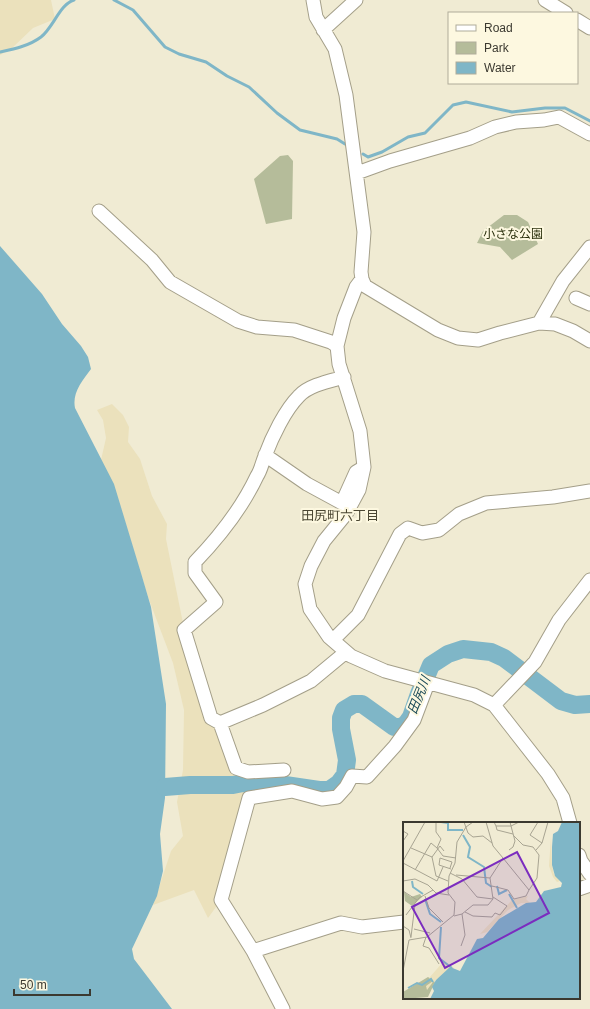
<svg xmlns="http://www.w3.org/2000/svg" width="590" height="1009" viewBox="0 0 590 1009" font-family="Helvetica,'Noto Sans JP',sans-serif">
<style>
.green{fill:#b5bc9a}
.sand{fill:#ebe1bc}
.water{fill:#7fb6c7}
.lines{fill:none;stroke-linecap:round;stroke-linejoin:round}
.stream{stroke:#7fb6c7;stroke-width:3}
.river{stroke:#7fb6c7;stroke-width:18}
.minor-casing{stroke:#a49f89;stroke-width:15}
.minor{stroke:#fff;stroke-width:13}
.labels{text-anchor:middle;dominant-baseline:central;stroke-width:4;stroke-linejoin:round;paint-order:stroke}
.park-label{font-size:12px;fill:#2a2f0b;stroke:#fdf8e0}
.neighbourhood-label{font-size:13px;fill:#4a4632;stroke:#fdf8e0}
.water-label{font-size:13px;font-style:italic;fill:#1a4957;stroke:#fdf8e0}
.inset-river{fill:none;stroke:#7fb6c7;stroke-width:2}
.inset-road{fill:none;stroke:#a8a492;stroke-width:1}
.view{fill:#7b2cbf;fill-opacity:0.15;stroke:#7b2cbf;stroke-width:2}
.inset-edge{fill:none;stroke:#3b3930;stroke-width:2}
</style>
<rect width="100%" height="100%" fill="#f0ebd3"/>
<path class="green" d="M288 155 293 161 292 219 266 224 254 179 280 156Z
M504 215H517L528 222 538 244 512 260 500 247 477 243 483 231Z"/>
<path class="sand" d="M0 0H51L55 19 33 28 11 49 0 55Z
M112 404 123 415 129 427 128 442 140 459 152 496 167 524 166 539 186 638 234 762 246 783 244 816 221 900 208 918 194 890 153 905 171 851 183 836 177 802 183 770 184 710 173 663 148 597 118 499 101 460 106 438 103 420 97 410Z"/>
<path class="water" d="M0 246 42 294 62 324 81 346 88 357 91 369C82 381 72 393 75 408L114 484 141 573 151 607 166 704 165 798 160 834 163 871 157 896 132 949 134 959 172 1009H0Z"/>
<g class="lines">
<path class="stream" d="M114 0 133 10 165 47 179 54 206 62 227 76 249 87 277 113 300 130 337 139 345 144
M0 52C14 49 29 46 41 37 53 28 60 4 74 0
M363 154 368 157 382 152 408 137 425 133 453 105 466 102 512 112 545 108H565L590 121"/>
<path class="river" d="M165 787 190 785H233L243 783 285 785 319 790H329L339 783 345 775 347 760 341 729V718L344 710 354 704H362L394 727H401L406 724 411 717 419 694 431 665 448 654 463 649 491 652 504 658 561 701 575 705 590 704"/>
<defs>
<path id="minor" d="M313 0 316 17 335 49 346 95 364 232 361 272 362 279 365 286 438 330 458 338 478 340 500 333 539 323 555 324 573 331 590 341
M545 0 566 13
M577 20 590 28
M323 30 356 0
M357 173 390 161 470 138 495 127 516 122 544 120 559 117 590 134
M99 211 152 260 170 282 238 321 257 327 294 330 331 342 337 346
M362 279 356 287 344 318 337 346 339 364 360 431 364 467 359 490 346 514 324 541 311 566 305 584 310 609 329 637 351 656 385 671 474 695 494 705 548 774 563 798 570 823
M576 298 590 304
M539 323 563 281 590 247
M344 377C330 381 309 385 299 396 285 410 272 437 265 456 262 463 261 470 257 476 242 508 220 536 195 562V573L216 602 184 630 211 718 220 723 263 705 311 681 346 652
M265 455 307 484 342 503 356 472 361 469
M333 640 358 615 400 534 408 528 422 533 439 530 459 514 486 503 553 497 590 491
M494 705 535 662 559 620 590 580
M220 723 236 768 248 772 284 770
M579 855 581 861 590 874
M579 889 590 885
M404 922 362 927 341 923 253 951 221 900 249 798 292 791 322 799 337 797 346 787 352 776 367 777 395 746 414 720 428 683
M253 951 283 1009"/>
</defs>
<use href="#minor" class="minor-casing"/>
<use href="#minor" class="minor"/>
</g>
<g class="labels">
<g class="park-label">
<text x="513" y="234">小さな公園</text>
</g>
<g class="neighbourhood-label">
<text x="340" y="515">田尻町六丁目</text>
</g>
<g class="water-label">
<text transform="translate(419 695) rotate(-68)">田尻川</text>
</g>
</g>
<g transform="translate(403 822)">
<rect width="177" height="177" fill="#f0ebd3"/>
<path d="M1 70 8 75 17 72 19 75 9 84 2 79ZM25 155 32 160 25 175 0 177V170Z" fill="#b5bc9a"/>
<path d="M148 15 149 44 151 52 157 59 154 60 150 55 146 44ZM125 74 123 77 127 81H118L105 88 84 110 77 112 109 78ZM41 139 51 146 30 160 24 168 23 164 30 159 26 156Z" fill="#ebe1bc"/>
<path d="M159 0H177V177H27L31 169 29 165 33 158 47 145 57 149 74 117 80 116 96 97 123 81 133 80 141 69 158 65 159 61 152 54 149 43V25L150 12 155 9Z" fill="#7fb6c7"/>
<path class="inset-river" d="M38 0 45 1V8H60M60 13 67 25 65 35 81 45 83 61 89 65M9 59 10 65 20 72M94 64 96 72 104 68M106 72 114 86M22 77 27 92 38 100M38 105 36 136 49 146M5 166 14 161 19 163 28 157 30 160"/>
<path class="inset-road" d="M33 0V10L38 17 34 26M61 0 65 11 70 15 80 14 89 21M91 0 93 4H108L112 19 110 25 106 28M107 0 108 4 116 0M135 0 127 13 139 21M93 4 94 8 110 12M0 9 5 12 0 19M110 13 120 23 130 25 136 33 134 56 126 68M8 26 29 35M34 26 40 34 53 36M133 28 139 21 145 0M41 29 37 24 29 35 33 54 45 59M0 39 22 0M0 41 34 59 40 45M47 46 49 40 37 36 36 43 48 47M12 48 28 21 34 26M47 51 59 57 74 75 90 77M53 53 87 56M0 59 12 57 25 63 33 71 46 73M89 64 105 68 111 77 123 74 126 68 100 36M0 69 14 78M22 74 26 86 40 100M62 90 70 94 89 95 92 91 97 93 104 84 90 75M3 93 16 76 30 68M51 94 59 92 70 83H85L90 77 87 56 100 36 90 24 83 0M0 104 6 108 8 116M11 107 27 111M8 115 12 82M23 115 20 124 26 126 36 142M58 124 62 113 59 92M0 149 6 118 24 115 51 93 52 80 45 71 46 54 52 41 54 20 63 5 70 0"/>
<path class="view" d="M114 30 146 91 42 146 9 85Z"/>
<rect width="177" height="177" class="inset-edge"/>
</g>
<rect x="448" y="12" width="130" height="72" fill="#fdf8e0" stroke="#afac9a"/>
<rect x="456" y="25" width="20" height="6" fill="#ffffff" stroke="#afac9a"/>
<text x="484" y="32" font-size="12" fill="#3b3930">Road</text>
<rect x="456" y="42" width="20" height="12" fill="#b5bc9a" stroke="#afac9a"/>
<text x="484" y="52" font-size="12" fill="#3b3930">Park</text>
<rect x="456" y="62" width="20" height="12" fill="#7fb6c7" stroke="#afac9a"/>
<text x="484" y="72" font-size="12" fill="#3b3930">Water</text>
<path d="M14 989v6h76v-6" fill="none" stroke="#3b3930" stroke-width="2"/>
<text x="20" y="989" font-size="12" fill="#3b3930" stroke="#fdf8e0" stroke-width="3" paint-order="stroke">50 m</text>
</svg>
